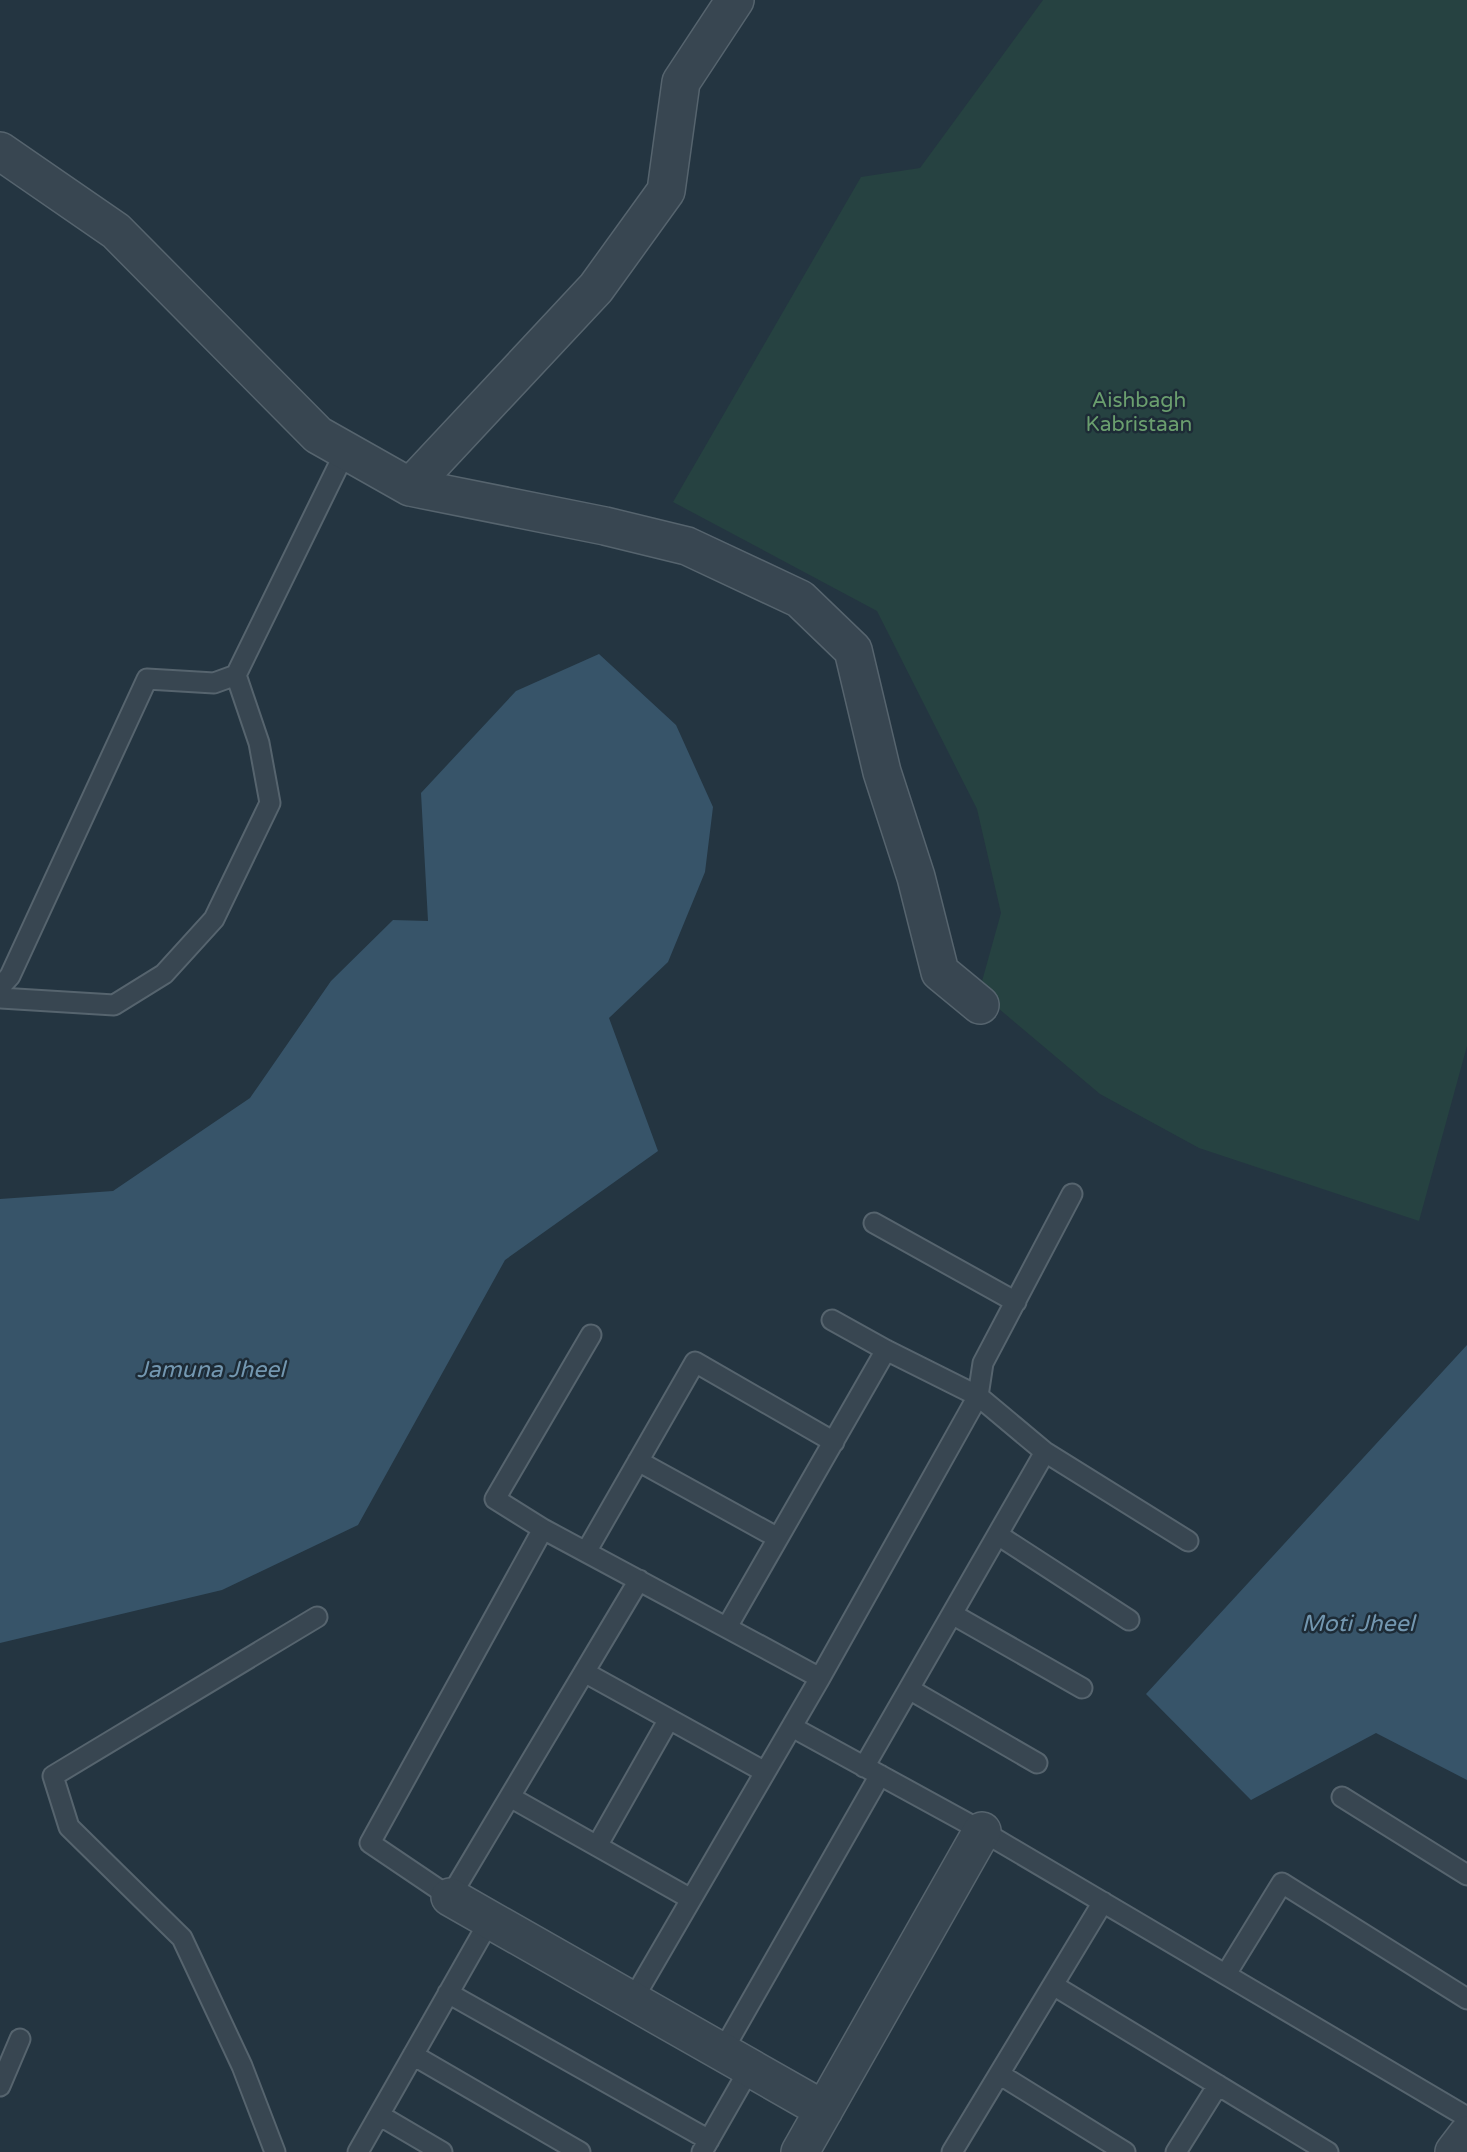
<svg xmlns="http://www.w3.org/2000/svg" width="1467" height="2152" viewBox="0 0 1467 2152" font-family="'Varela Round',sans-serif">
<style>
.green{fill:#264241}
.water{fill:#375469}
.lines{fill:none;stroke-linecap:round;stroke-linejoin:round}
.service-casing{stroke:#56646e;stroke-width:23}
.minor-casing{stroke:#56646e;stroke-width:40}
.service{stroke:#384651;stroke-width:19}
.minor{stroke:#384651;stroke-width:37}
.labels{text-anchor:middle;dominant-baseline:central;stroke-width:5;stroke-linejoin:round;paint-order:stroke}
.park-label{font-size:21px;fill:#6a9e6e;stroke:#1d2b36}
.water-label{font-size:23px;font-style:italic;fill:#7397b0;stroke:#1d2b36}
</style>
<rect width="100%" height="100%" fill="#243541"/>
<path class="green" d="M1043 0H1467V1046L1419 1221 1199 1148 1100 1094 979 992 1001 913 977 809 877 611 673 502 861 177 920 168Z"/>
<path class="water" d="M599 654 676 725 713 807 705 872 668 962 609 1018 658 1151 505 1260 358 1525 222 1590 0 1643V1199L113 1191 250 1098 331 981 393 920 428 921 421 793 516 691Z
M1467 1345V1780L1376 1733 1251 1800 1146 1694Z"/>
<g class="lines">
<defs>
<path id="service" d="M0 987 10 976 147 679 214 683 236 675 346 450
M0 998 114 1005 164 974 214 919 270 803 259 743 236 675
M874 1223 1016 1302
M832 1320 886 1350 978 1396 1045 1452 1188 1541
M638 1461 778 1538
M543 1529 495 1499 591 1335
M998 1535 1129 1620
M586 1552 695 1362 834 1442
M639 1580 450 1897 370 1843 543 1529C636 1579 728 1628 820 1678
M952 1614 1082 1688
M727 1627 886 1350
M584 1672 765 1772
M909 1689 1037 1763
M792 1727 982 1831 1467 2117
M864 1767 1045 1452
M510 1797 691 1899
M1342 1797 1467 1875
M597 1846 669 1719
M1226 1974 1282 1883 1467 1999
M1053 1985 1328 2152
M448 1993 709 2140
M632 2001 820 1678 978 1396 983 1363 1072 1194
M722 2052 880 1775
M413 2055 580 2152
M999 2074 1125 2152
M0 2086 20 2039
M379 2115 442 2152
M275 2152 242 2066 182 1938 69 1827 53 1776 317 1617
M358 2152 490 1920
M702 2152 750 2068
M952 2152 1103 1902
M1176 2152 1218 2085"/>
<path id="minor" d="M0 151 116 231 318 435 410 487 605 526 687 546 800 599 853 650 882 772 916 877 940 972 980 1005
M410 487 596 288 666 191 681 82 735 0
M450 1897 824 2110
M800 2152 982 1831
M1454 2152 1467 2135"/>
</defs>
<use href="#service" class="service-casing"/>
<use href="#minor" class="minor-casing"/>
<use href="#service" class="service"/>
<use href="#minor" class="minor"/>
</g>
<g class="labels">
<g class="park-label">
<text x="1139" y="400">Aishbagh<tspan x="1139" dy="24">Kabristaan</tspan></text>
</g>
<g class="water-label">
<text x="211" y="1370">Jamuna Jheel</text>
<text x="1358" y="1624">Moti Jheel</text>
</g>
</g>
</svg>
